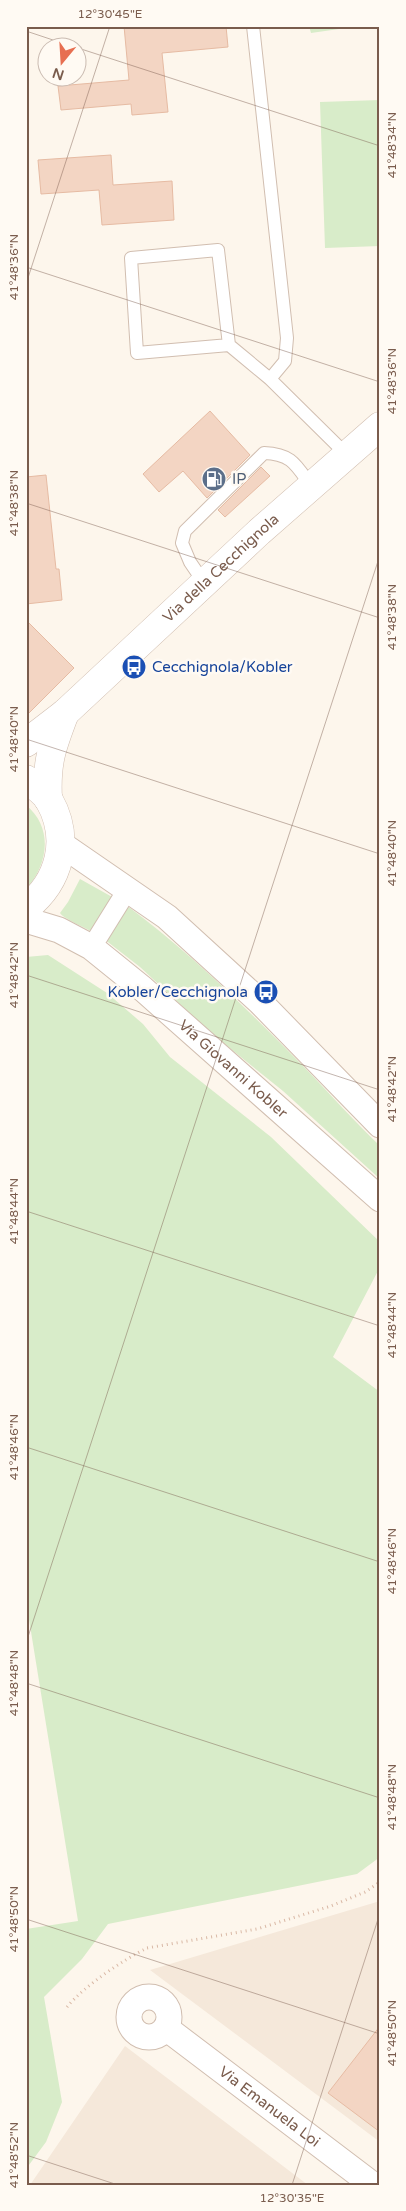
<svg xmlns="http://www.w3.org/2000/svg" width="406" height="2211" viewBox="0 0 406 2211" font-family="'Varela Round',sans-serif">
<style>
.residential{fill:#f5e8da}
.green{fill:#d8ecc9}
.building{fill:#f3d5c3;stroke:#e6bba3}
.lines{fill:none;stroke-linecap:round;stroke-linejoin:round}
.service-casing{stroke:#d1beb0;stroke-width:14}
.pedestrian-casing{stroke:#d1beb0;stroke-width:21}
.minor-casing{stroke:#d1beb0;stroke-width:27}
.tertiary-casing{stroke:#d1beb0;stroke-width:29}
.path{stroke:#d9b8a5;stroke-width:3;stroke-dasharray:1 4;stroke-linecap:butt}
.service{stroke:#fff;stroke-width:12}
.pedestrian{stroke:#fff;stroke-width:19}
.minor{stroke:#fff;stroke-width:25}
.tertiary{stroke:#fff;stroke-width:28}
.ticks{fill:none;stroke:#7a5c4d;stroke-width:1;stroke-opacity:0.45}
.labels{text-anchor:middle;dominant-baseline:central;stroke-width:5;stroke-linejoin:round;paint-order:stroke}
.service-label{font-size:15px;fill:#4e5e75;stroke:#fffaf3;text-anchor:start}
.street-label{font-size:15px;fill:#7a5c4d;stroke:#fffaf3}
.transit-label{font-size:15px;fill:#164399;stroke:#fffaf3;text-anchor:start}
.neatline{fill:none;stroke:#7a5c4d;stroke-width:2}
.ticks-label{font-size:12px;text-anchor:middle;fill:#7a5c4d}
</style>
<rect width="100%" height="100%" fill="#fdf6ec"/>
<path class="residential" d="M380 1901V2142L150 1970Z
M125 2046 308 2185H30Z"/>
<path class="green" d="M309 26H360L311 33Z
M380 100V246L325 248 320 102Z
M26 805C54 828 48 865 26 889Z
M80 879 114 898 94 933C86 928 64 919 60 913L68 902Z
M126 905C191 953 249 1011 306 1069 331 1095 354 1121 380 1146V1179L283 1091 211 1033 140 967 104 939Z
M48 955 107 993 143 1024 170 1057 271 1137 380 1242V1267L333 1357 380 1392V1857L357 1874 108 1924 82 1959 44 1997 62 2102 46 2142 26 2169V1929L78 1921 26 1601V957Z"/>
<path class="building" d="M124 26H226L228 47 162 53 168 112 132 115 131 104 61 110 58 86 129 80Z
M111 155 113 185 172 181 174 220 102 225 99 190 41 194 38 160Z
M210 411 250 455 207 498 183 471 159 492 143 474Z
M261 467 270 476 225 517 218 510Z
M46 475 56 569H59L62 600 26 604V477Z
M26 620 74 668 26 716Z
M380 2026V2132L328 2093Z"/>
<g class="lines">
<defs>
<path id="service" d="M253 26 287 338 285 361 270 379 347 455
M229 345 218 250 131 258 137 353 229 345 270 379
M205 584 190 562 182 543 185 531 264 453C292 454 296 465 311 486"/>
<path id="pedestrian" d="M98 937 121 900"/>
<g id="minor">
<path d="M61 844 167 917 260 1002 380 1125"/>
<path id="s1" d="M26 920 59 930 91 947 143 989 380 1199"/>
<circle cx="149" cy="2017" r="20"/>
<path id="s2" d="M166 2028 373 2185"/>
</g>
<g id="tertiary">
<path id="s3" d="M26 743 65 713 259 532 380 426"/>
<path d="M26 779C34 785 44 792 49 800 71 839 60 881 26 908"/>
<path d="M48 799C46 762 52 747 65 713"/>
</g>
</defs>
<use href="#service" class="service-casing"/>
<use href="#pedestrian" class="pedestrian-casing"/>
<use href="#minor" class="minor-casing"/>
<use href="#tertiary" class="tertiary-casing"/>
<path class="path" d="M67 2007C84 1986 123 1960 147 1948L257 1929 331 1906 365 1892 380 1882"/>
<use href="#service" class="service"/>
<use href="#pedestrian" class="pedestrian"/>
<use href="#minor" class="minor"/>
<use href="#tertiary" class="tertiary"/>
</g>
<path class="ticks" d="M26 31 77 48M78 48 380 146M26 267 380 382M26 284 110 26M26 503 380 618M26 739 380 854M26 975 380 1090M26 1211 380 1326M26 1447 380 1562M26 1643 380 555M26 1683 380 1798M26 1919 380 2034M26 2155 118 2185M292 2185 380 1913"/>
<defs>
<symbol id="fuel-disc" viewBox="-11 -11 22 22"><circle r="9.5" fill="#5c6f8a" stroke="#fffaf3"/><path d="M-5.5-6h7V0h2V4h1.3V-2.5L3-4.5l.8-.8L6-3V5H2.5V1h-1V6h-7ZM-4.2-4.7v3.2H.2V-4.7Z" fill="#fff"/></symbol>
<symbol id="bus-disc" viewBox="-11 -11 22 22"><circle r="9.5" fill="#1a4fb4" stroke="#fffaf3"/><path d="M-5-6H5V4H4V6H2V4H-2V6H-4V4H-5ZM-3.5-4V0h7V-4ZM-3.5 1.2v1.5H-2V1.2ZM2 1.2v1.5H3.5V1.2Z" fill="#fff"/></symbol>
</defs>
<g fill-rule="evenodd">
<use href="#fuel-disc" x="200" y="465" width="28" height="28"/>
<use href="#bus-disc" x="120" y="653" width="28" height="28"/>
<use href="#bus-disc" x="252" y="978" width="28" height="28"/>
</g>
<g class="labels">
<g class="service-label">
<text x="232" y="479">IP</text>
</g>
<g class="street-label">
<text stroke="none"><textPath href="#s3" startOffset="262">Via della Cecchignola</textPath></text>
<text stroke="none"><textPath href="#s1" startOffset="258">Via Giovanni Kobler</textPath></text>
<text stroke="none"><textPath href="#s2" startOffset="130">Via Emanuela Loi</textPath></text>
</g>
<g class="transit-label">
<text x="152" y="667">Cecchignola/Kobler</text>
<text x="248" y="992" text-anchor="end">Kobler/Cecchignola</text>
</g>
</g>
<rect width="406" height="2211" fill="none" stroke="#fffaf3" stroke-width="55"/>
<g transform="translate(62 62) rotate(198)"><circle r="24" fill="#fffaf3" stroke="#cabbb1"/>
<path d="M0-4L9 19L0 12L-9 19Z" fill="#e76f51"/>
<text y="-8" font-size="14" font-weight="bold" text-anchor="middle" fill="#7a5c4d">N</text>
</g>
<rect x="28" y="28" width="350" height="2156" class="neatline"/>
<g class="ticks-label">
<text x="110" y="18">12°30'45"E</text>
<text transform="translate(392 145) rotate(-90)" y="4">41°48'34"N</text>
<text transform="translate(14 267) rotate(-90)" y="4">41°48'36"N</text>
<text transform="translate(392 381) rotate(-90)" y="4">41°48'36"N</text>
<text transform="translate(14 503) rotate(-90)" y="4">41°48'38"N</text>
<text transform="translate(392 617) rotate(-90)" y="4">41°48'38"N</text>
<text transform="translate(14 739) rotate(-90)" y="4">41°48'40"N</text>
<text transform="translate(392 853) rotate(-90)" y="4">41°48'40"N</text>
<text transform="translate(14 975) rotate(-90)" y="4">41°48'42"N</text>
<text transform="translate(392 1089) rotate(-90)" y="4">41°48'42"N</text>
<text transform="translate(14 1211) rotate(-90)" y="4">41°48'44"N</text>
<text transform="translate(392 1325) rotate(-90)" y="4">41°48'44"N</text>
<text transform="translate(14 1447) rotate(-90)" y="4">41°48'46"N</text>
<text transform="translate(392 1561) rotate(-90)" y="4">41°48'46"N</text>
<text transform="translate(14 1683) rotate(-90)" y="4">41°48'48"N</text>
<text transform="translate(392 1797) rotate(-90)" y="4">41°48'48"N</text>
<text transform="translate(14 1919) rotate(-90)" y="4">41°48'50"N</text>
<text transform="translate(392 2033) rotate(-90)" y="4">41°48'50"N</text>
<text transform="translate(14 2155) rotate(-90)" y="4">41°48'52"N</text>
<text x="292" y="2202">12°30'35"E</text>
</g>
</svg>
